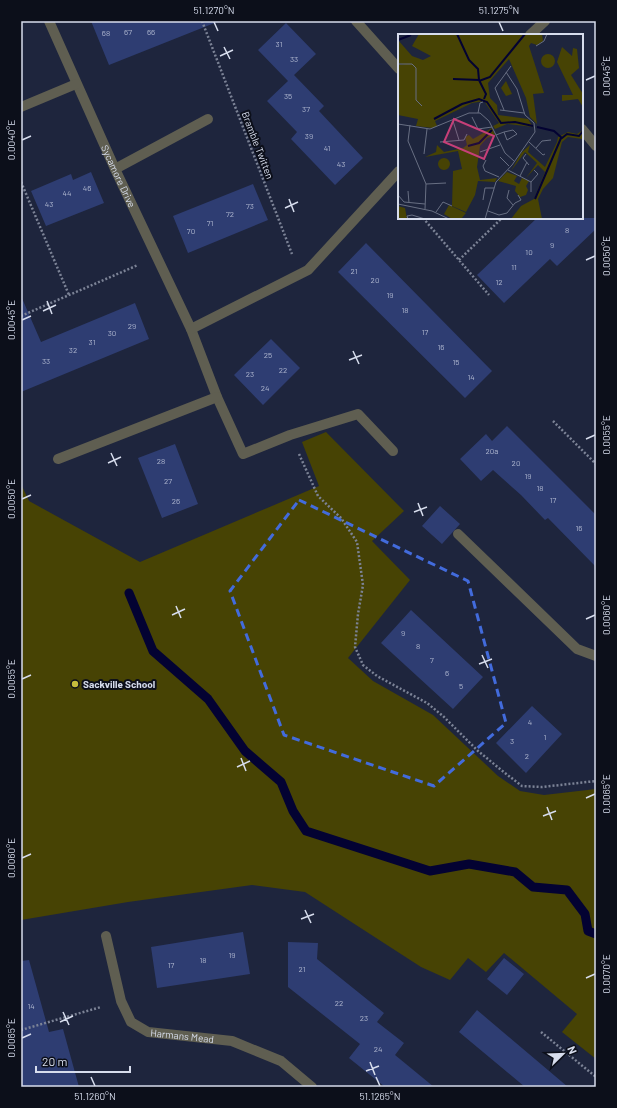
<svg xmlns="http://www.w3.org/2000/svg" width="617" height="1108" viewBox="0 0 617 1108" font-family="Barlow,sans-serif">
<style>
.green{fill:#474304}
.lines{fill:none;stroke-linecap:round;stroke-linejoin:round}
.stream{stroke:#030232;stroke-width:9}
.building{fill:#2e3d72}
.path{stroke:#7c8396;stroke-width:2.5;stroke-dasharray:2 2;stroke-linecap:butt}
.minor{stroke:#5f5e51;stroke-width:10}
.marked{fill:none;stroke:#426bdc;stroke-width:3;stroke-dasharray:8 5;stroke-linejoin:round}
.ticks{fill:none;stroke:#d7dded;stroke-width:1.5}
.poi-dot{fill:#c5bc3d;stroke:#0c0f1a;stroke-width:1.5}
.labels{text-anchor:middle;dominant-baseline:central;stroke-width:4;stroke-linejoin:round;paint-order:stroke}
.number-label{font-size:8px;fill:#adb5ce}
.street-label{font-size:10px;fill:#d7dded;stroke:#0c0f1a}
.poi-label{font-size:10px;font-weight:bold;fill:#d7dded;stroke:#0c0f1a;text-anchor:start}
.inset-river{fill:none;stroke:#030232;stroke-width:2}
.inset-road{fill:none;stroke:#686f83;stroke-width:1}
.view{fill:#c63f78;fill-opacity:0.15;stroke:#c63f78;stroke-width:2}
.inset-edge{fill:none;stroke:#d7dded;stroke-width:2}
.neatline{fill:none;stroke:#d7dded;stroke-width:1.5}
.ticks-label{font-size:10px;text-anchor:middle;fill:#d7dded}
</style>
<rect width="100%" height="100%" fill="#1e253d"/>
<path class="green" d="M326 432 404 511 372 541 410 580 348 658 373 681 433 715 498 776 520 791 544 795 596 789V1059L562 1032 577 1014 504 953 486 972 468 958 450 980 421 967 305 892 252 885 128 902 21 920V484L29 501 140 562 319 486 302 442Z"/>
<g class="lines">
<path class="stream" d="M129 593 153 651 208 699 245 751 281 782 293 811 306 831 430 871 469 864 515 872 533 887 567 890 585 914 588 931 596 934"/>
</g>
<path class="building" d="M91 21H217V22L109 65Z
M286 23 316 54 294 75 324 106 319 111 363 158 335 185 291 139 297 132 267 101 288 81 258 50Z
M91 172 104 203 46 226 31 191 71 174 73 180Z
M253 184 268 220 188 253 173 216Z
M537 218H596V229L557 266 550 259 504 303 477 275Z
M366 243 492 371 465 398 338 272Z
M21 296 41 342 135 303 149 339 21 392Z
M271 339 300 368 263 405 234 375Z
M507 426 596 515V567L548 518 545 520 521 495 493 470 481 481 460 459 486 434 492 441Z
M175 444 198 504 162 518 138 458Z
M440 506 460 524 442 544 422 526Z
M411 610 483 677 453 709 381 643Z
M532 706 562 734 526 773 496 743Z
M243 932 250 974 157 988 151 947Z
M288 942 318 943 317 959 384 1013 377 1022 404 1043 395 1055 434 1087H385L349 1058 360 1044 288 987Z
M504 958 524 974 507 995 487 979Z
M29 960 49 1032 63 1029 79 1087H21V961Z
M477 1010 568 1087H525L459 1032Z"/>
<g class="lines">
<path class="path" d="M202 21 292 254
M21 182 69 295
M423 218 489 295
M459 260 502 218
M21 316 138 265
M553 421 596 464
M299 454 318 496 341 518 357 542 363 585 358 614 355 647 363 665 377 676 427 703 443 716 478 751 505 773 522 786 542 787 596 781
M21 1030 101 1007
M541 1032 596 1077"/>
<g class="minor">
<path id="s1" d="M49 21 115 169 191 329 217 397 243 454 290 435 358 414 393 451"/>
<path d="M356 21 399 69"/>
<path d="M530 35 545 21"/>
<path d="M21 107 76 84"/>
<path d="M582 129 596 146"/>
<path d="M115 169 208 119"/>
<path d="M191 329 308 270 399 171"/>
<path d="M58 459 217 397"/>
<path d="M458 534 577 649 596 656"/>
<path id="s2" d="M106 936 121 1001 131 1022 148 1032 232 1041 281 1061 312 1087"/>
</g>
</g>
<path class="marked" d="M299 500 468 581 506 723 434 786 284 735 230 591Z"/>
<path class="ticks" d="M214 22 218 31M499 22 503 31M224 47 230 59M220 56 233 50M586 80 595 76M22 140 31 136M289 199 294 212M285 208 298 202M586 260 595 256M47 301 52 314M43 311 56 305M22 320 31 316M353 351 359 364M349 360 362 355M586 439 595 435M111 453 117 466M108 463 121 457M22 499 31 495M418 503 423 516M414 512 427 507M176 606 181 618M172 615 185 609M586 619 595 615M482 655 488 668M479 664 492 659M22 679 31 675M241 758 246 771M237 767 250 761M586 798 595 794M547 807 552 820M543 816 556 811M22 858 31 854M305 910 311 923M301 919 314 914M586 978 595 974M63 1012 69 1025M60 1022 73 1016M22 1038 31 1034M370 1062 375 1075M366 1071 379 1066M91 1077 95 1086M376 1077 380 1086"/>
<circle class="poi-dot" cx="75" cy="684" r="4"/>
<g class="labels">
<g class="number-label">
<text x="128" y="32">67</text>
<text x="151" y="32">66</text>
<text x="106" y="33">68</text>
<text x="279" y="44">31</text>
<text x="294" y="59">33</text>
<text x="288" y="96">35</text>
<text x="306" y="109">37</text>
<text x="309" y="136">39</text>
<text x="327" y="148">41</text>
<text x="341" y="164">43</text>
<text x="87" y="188">46</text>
<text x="67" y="193">44</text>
<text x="49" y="204">43</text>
<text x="250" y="206">73</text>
<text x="230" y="214">72</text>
<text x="210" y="223">71</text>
<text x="567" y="230">8</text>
<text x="191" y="231">70</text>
<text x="552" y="245">9</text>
<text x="529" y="252">10</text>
<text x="514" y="267">11</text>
<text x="354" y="271">21</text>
<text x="375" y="280">20</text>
<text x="499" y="282">12</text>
<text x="390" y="295">19</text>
<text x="405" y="310">18</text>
<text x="132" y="326">29</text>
<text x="425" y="332">17</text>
<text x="112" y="333">30</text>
<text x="92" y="342">31</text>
<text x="441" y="347">16</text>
<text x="73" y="350">32</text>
<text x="268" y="355">25</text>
<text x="46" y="361">33</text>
<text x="456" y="362">15</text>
<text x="283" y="370">22</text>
<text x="250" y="374">23</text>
<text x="471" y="377">14</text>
<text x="265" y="388">24</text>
<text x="492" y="451">20a</text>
<text x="161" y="461">28</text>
<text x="516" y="463">20</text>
<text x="528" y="476">19</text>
<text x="168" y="481">27</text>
<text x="540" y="488">18</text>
<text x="553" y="500">17</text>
<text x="176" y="501">26</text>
<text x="579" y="528">16</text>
<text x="403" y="633">9</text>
<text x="418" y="646">8</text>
<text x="432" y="660">7</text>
<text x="447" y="673">6</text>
<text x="461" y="686">5</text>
<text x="530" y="722">4</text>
<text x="545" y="737">1</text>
<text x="512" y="741">3</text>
<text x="527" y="756">2</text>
<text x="232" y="955">19</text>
<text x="203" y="960">18</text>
<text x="171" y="965">17</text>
<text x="302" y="969">21</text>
<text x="339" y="1003">22</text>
<text x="31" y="1006">14</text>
<text x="364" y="1018">23</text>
<text x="378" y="1049">24</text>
</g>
<g class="street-label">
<text transform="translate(258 145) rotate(69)">Bramble Twitten</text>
<text stroke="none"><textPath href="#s1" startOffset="170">Sycamore Drive</textPath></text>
<text stroke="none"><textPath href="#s2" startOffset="144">Harmans Mead</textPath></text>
</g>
<g class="poi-label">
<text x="83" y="684">Sackville School</text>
</g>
</g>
<g transform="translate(398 34)">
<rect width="185" height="185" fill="#1e253d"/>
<path d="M21 0H144L145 7 139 11 133 9 131 12 146 59 135 60 139 90 132 83 128 64 111 25 90 49 92 64 99 71 100 81 130 85 135 93 109 90 97 95 95 92 101 89 86 67 74 69 37 87 39 92 35 94 18 92 20 85 0 81V30L8 31 0 29V6L14 22 25 26 33 22 14 12ZM164 13 174 22 175 14 179 15 181 34 173 41 185 60V73L180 65 164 67V61H175L159 28ZM143 27a7 7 0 1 1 14 0a7 7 0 1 1-14 0ZM108 47 114 60 108 62 103 54ZM94 94 97 101 89 104 82 112 79 133 82 146 99 144 97 148 80 147 77 161 68 178 54 172 55 137 64 135 60 117 27 123 38 118 39 111 46 118 65 114 69 111 67 103 71 101 75 105ZM185 96 184 105 170 103 164 108 155 144 145 155 140 165 144 185H113L123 172 136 165 147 138 140 131 128 144 139 129 127 118 113 137 123 119 132 111 130 118 147 133 159 108 160 103 170 98 179 100ZM40 130a6 6 0 1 1 12 0a6 6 0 1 1-12 0ZM109 138 119 142 116 147 121 150 124 144 131 147 128 152 130 156 128 161 122 163 117 157 118 152 100 147ZM51 171 68 179 63 185H54L46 180ZM0 172 7 174 9 185H1Z" fill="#474304"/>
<path class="inset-river" d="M59 0 71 26 80 35 81 46M0 6 13 1M55 45 81 46 88 60 86 65M81 47 92 43 127 0M36 85 64 70 81 65 89 68 103 89 117 88 135 92M139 93 156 97 164 104 169 100 181 102 185 97M70 112 81 109 94 96M137 165 163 104"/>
<path class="inset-road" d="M138 12 146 7 149 0M0 30H14L18 34V66L24 72M102 76 126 79M106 76 97 54 113 32M80 79 82 69 85 68M74 83 80 95 94 93M55 87 61 106M0 90 32 95 71 79H82L91 87 107 119 116 127M12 91 10 107 28 150 27 175M98 101 106 98 115 96 119 100 109 106 106 98M42 108 66 106 69 100M131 108 145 121 147 120M138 114 144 107 153 106M82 118 102 111M26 120 29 95M128 120 125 124 131 131M102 123 111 132M88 126 85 132 87 137 101 143M110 136 133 148V158M122 142 129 128M133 148 140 140 136 136M28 150 48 149M111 156 109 164 115 171M10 157 11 169M0 161 6 168 27 170M85 166 87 154H96M0 170 34 177 51 185M90 177 101 181 109 179 117 169 123 166 120 161M38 178 45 168 54 172M10 185 9 182 14 181 27 185M87 185 98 148 114 131 137 98 136 89 127 81 119 55 108 38"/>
<path class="view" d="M56 85 96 102 86 125 46 108Z"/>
<rect width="185" height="185" class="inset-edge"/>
</g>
<rect width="617" height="1108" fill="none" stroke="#0c0f1a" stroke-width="44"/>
<g transform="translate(563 1054) rotate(67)" stroke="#0c0f1a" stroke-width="3" paint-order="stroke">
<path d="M0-3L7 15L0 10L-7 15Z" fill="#d7dded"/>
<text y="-6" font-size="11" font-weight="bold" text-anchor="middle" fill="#d7dded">N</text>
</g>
<path d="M36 1066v6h94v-6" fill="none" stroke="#d7dded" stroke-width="2"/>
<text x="42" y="1066" font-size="12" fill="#d7dded" stroke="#0c0f1a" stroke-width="3" paint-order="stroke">20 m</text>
<rect x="22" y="22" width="573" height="1064" class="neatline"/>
<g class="ticks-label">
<text x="214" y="14">51.1270°N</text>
<text x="499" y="14">51.1275°N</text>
<text transform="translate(606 76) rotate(-90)" y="4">0.0045°E</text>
<text transform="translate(11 140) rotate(-90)" y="4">0.0040°E</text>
<text transform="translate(606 256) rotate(-90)" y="4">0.0050°E</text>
<text transform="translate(11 320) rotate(-90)" y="4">0.0045°E</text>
<text transform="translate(606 435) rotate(-90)" y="4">0.0055°E</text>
<text transform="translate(11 499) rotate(-90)" y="4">0.0050°E</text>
<text transform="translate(606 615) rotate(-90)" y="4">0.0060°E</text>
<text transform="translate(11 679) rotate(-90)" y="4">0.0055°E</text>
<text transform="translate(606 794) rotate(-90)" y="4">0.0065°E</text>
<text transform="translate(11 858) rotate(-90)" y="4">0.0060°E</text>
<text transform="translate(606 974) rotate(-90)" y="4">0.0070°E</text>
<text transform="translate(11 1038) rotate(-90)" y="4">0.0065°E</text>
<text x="95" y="1100">51.1260°N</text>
<text x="380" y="1100">51.1265°N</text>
</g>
</svg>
